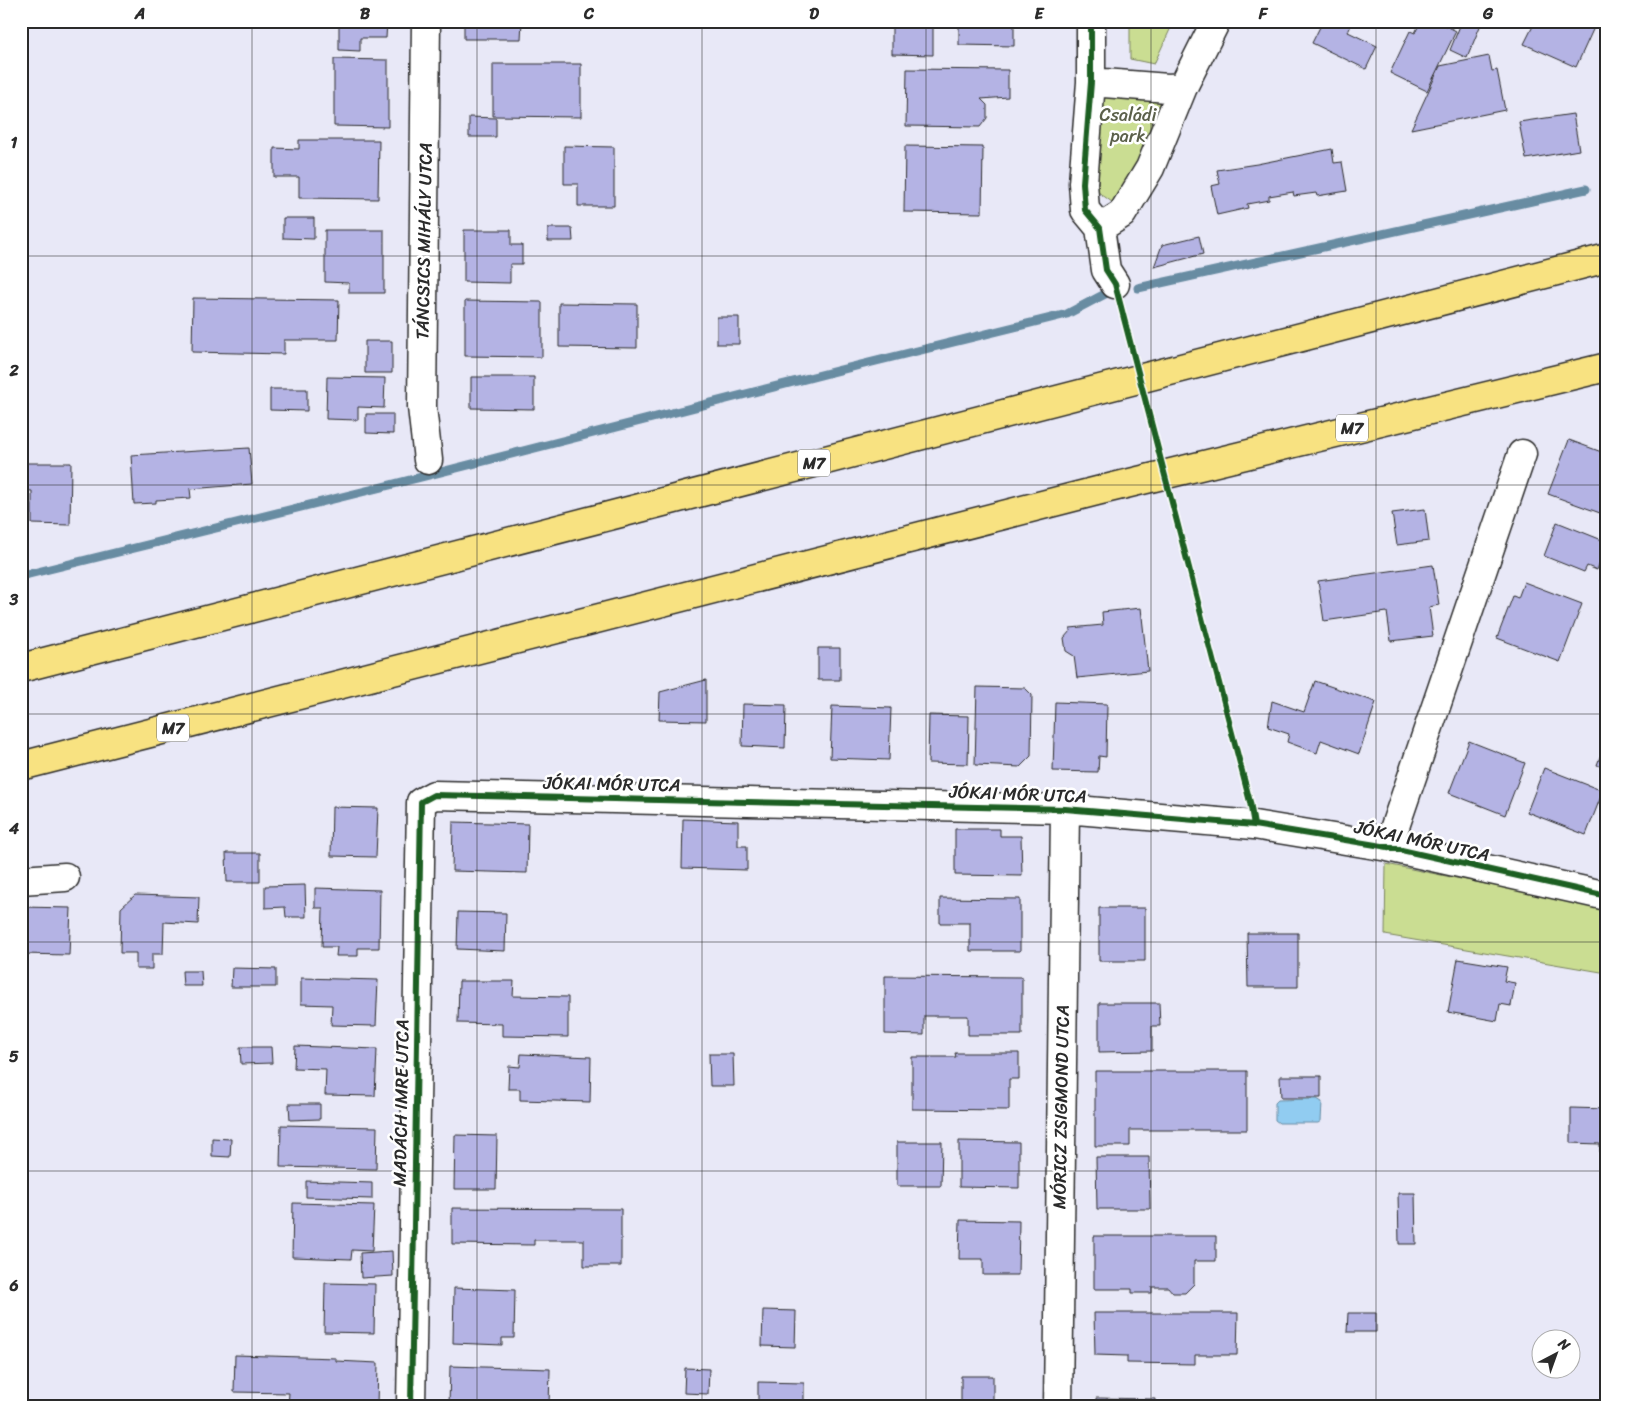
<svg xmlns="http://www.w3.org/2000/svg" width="1628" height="1427" viewBox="0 0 1628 1427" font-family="Sriracha,sans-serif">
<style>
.green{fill:#cadd92;stroke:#7a845e}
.water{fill:#91ccf1;stroke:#688ca2}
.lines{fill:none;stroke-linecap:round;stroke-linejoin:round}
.stream{stroke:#688ca2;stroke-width:9}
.building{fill:#b4b3e4;stroke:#2b2b2b}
.minor-casing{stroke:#2b2b2b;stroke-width:31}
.highway-casing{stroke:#2b2b2b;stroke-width:31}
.minor{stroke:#fff;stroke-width:28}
.highway{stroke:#f8e281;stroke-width:28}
.cycleway-casing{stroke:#fff;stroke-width:9}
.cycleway{stroke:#1b5e20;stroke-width:6}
.grid{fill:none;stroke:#2b2b2b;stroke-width:1;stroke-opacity:0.55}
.labels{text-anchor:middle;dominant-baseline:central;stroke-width:5;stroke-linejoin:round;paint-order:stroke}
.shield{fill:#fff;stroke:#6b6b6b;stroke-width:1}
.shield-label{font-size:16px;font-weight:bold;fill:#2b2b2b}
.park-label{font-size:18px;fill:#5b604a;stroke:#fff}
.street-label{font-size:18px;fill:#2b2b2b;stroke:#fff}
.neatline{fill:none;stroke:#2b2b2b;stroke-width:2}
.grid-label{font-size:16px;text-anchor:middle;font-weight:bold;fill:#2b2b2b}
</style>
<rect width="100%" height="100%" fill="#e8e8f7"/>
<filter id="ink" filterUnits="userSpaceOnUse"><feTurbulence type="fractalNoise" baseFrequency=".02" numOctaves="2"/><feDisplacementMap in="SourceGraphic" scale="10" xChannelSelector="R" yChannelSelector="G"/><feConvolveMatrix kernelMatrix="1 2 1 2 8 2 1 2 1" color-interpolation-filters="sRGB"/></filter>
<g filter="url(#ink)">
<path class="green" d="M1130 21H1174L1154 64 1130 59Z
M1106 92 1162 101 1164 114 1126 194 1112 202 1098 192 1100 101Z
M1386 864 1566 900 1607 911V973L1385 935Z"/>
<path class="water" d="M1317 1099 1322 1102 1321 1121 1318 1123H1279L1275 1120V1103L1278 1100Z"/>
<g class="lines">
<path class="stream" d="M1138 288 1586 189
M21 576 390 485 844 369 1067 314 1105 294"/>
</g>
<path class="building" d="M339 21H387L386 38H360V51L339 50Z
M464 21H522L521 39H464Z
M892 21H933V55L892 54Z
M959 21H1014V46L959 45Z
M1312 21H1353L1348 32 1377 46 1366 69 1312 43 1321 25Z
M1421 21H1437L1456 31 1427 91 1390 73 1410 31 1415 33Z
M1462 21H1475L1481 24 1467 58 1450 50Z
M1529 21H1593L1596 23 1576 67 1524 44 1534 24Z
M1489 56 1492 71 1497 70 1505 110 1411 129 1440 66Z
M334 59 388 60V127L334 126Z
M493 64H581V117L493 116Z
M907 69 1008 70V97L981 99 987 105V118L980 127 906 126Z
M1573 114 1579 150 1526 159 1519 122Z
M469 117 496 118V137H469Z
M299 140H379L378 199 299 198V177H274V148L299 149Z
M564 146 614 147V206H578V184H564Z
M905 146 983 147 982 213 904 212Z
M1332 149 1334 163 1342 162 1347 191 1317 196 1316 193 1294 196 1293 192 1269 196V200L1247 204 1248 208 1217 215 1211 186 1220 184 1217 170 1257 164Z
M283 218H314V239L283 238Z
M548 228H572L573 241H548Z
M325 230H384V293H349V283L325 282Z
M464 230H511V245H522V264H510V283L464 282Z
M1199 236 1203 254 1154 267 1162 245Z
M193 298 339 300 338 340H284V354L192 352Z
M465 301 542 302V357L465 356Z
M559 303 637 304V348L559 347Z
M717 317H739V344H717Z
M365 341H392V373H365Z
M327 377 385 378 384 408 358 407V420L326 419Z
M471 377H534V409L471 408Z
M270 389H307V411L270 410Z
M366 414H393V434L366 433Z
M1569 440 1607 454V495L1600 513 1548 494Z
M249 448 252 484 190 489 191 498 156 500V503L134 504 131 455Z
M21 463H71L70 525 32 524V491L21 490Z
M1425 509 1429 541 1397 545 1392 513Z
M1557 522 1607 542 1597 570 1587 566 1584 572 1544 556Z
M1433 565 1439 605 1429 607 1433 636 1391 641 1387 612 1324 621 1318 581Z
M1524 582 1582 604 1560 662 1497 638 1513 596 1518 598Z
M1141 608 1148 671 1077 678 1074 656 1066 651 1064 638 1070 631V628L1103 625 1102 612Z
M818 648H840V680H818Z
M706 680V721L659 720 660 692Z
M1315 681 1376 702 1359 754 1321 740 1317 753 1287 742 1289 734 1268 727 1272 701 1304 712Z
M977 687 1025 688 1032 695 1031 756 1020 767 975 765Z
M1055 702 1107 704 1106 757 1099 756 1098 772 1053 771Z
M743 704 786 705 785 748 742 746Z
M832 706 891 708 889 760 830 758Z
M929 715 969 716 968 764 928 763Z
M1607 738V769L1597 765Z
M1469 741 1525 763 1505 815 1449 793Z
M1544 768 1603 791 1586 835 1527 812Z
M332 807 378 808 376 857 331 856Z
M683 819 738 821V846H747V870L682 868Z
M453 822 528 824 527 873 452 871Z
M955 829H1000V836H1021L1022 876 955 875Z
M226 853H260V882H227Z
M305 885 306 917H286L285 907 265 908V886Z
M315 888 380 890 379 948H358V956H336L337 947H322L323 908H315Z
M135 895 199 897 198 924 164 922 163 954H152V969H136V953H120L121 908Z
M940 898 1020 899V951H970V923H940Z
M21 907 71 908 69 955 21 954Z
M1099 908H1145V961H1099Z
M458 912 506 913 505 951 457 949Z
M1247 933H1298V987H1248Z
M1458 959 1507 967 1504 981 1515 983 1511 1006 1500 1004 1497 1021 1448 1012Z
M232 968 276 969V987H231Z
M182 971H201L202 986H183Z
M885 976 1022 977V1035H968V1016H924V1035L885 1034Z
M301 978 378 980 376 1026 331 1025 332 1005 301 1004Z
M459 981H514L513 996 568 997V1037L502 1036V1024L458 1023Z
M1099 1003H1159L1160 1026H1152V1051L1099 1052Z
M295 1046 377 1049 375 1096 325 1095 326 1069 294 1068Z
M240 1047H271L272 1063 241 1064Z
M1603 1049H1607V1108H1602Z
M955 1053H1019V1079H1009V1110L912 1109V1057H956Z
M521 1054 591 1057 590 1102 520 1100V1089H508L509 1066 520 1067Z
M709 1054H733L734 1086H710Z
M1095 1071H1247V1130H1130V1146H1095Z
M1280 1076H1321V1098H1281Z
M289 1104H320V1119L290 1120Z
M1571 1108 1607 1109V1172L1600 1171V1144L1571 1143Z
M281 1125 377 1127 376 1169 280 1167Z
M455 1135 497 1136 496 1189H454Z
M212 1138 231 1139 230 1157 212 1156Z
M959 1141 1019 1142V1188L959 1187Z
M897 1142H942L941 1186H897Z
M1096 1157H1149L1150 1209H1097Z
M306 1181 372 1183V1199L306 1197Z
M1602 1186H1607V1238H1602Z
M1398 1193H1415L1416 1244H1399Z
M293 1203 374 1205 372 1251 352 1250 351 1259 292 1257Z
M452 1208 621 1209V1266H584V1240H534V1245L452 1244Z
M960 1220 1019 1221 1018 1275H983V1259H959Z
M1094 1236H1216V1261H1194V1284L1185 1293H1173L1168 1287H1152V1293H1132V1289H1094Z
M392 1251 393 1276 361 1278 360 1253Z
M325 1283 375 1284 374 1333 324 1332Z
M454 1288 515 1290 514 1338H502V1345L453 1343Z
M763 1310 796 1311 795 1347 762 1346Z
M1094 1313H1238L1237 1355H1195V1364L1127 1363V1356L1095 1355Z
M1348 1313H1376V1332H1347Z
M235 1355 336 1358V1361L378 1363 377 1406H288L289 1393 234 1392Z
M450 1366 550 1369 549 1406H449Z
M685 1368 709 1369 708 1394 684 1393Z
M961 1376H993V1402L1015 1403V1406H930V1401L961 1402Z
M758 1382 804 1383V1406H758Z
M1096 1398 1155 1399V1406H1096Z"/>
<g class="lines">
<defs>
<path id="minor" d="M426 21 422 407 428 460
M1091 21V82L1083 183 1085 210 1100 228
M1091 82 1168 88 1183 87
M1100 228 1122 214 1150 168 1183 87 1216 21
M1100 228 1106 270 1115 284
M1388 847 1522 454
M21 880 65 877
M411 1406 421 802 434 795 1065 809 1254 825 1388 847 1607 896
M1058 1406 1065 809"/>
<path id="highway" d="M21 668 1607 258
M21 766 1097 491 1607 367"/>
</defs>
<use href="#minor" class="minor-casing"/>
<use href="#highway" class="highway-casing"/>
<use href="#minor" class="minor"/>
<use href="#highway" class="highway"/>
<defs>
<path id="cycleway" d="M1091 21V82L1083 183 1085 210 1100 228 1106 270 1115 284 1250 802 1254 825
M411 1406 421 802 434 795 1065 809 1254 825 1388 847 1607 896"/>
</defs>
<use href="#cycleway" class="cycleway-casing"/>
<use href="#cycleway" class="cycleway"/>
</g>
</g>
<path class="grid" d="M252 21V1406M477 21V1406M702 21V1406M926 21V1406M1151 21V1406M1376 21V1406M21 256H1607M21 485H1607M21 714H1607M21 942H1607M21 1171H1607"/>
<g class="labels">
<g class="shield">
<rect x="1336" y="414.5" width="32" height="27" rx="4"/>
<rect x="798" y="449.5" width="32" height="27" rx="4"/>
<rect x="157" y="714.5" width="32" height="27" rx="4"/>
</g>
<g class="shield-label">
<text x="1352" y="428">M7</text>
<text x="814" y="463">M7</text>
<text x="173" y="728">M7</text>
</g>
<g class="park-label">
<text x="1128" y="115">Családi<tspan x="1128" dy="21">park</tspan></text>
</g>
<g class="street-label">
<text transform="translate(424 241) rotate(-89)">TÁNCSICS MIHÁLY UTCA</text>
<text transform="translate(612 784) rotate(1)">JÓKAI MÓR UTCA</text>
<text transform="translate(1018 794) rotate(2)">JÓKAI MÓR UTCA</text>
<text transform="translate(1422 841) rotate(12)">JÓKAI MÓR UTCA</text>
<text transform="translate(401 1103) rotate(-89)">MADÁCH IMRE UTCA</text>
<text transform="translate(1061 1107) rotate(-89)">MÓRICZ ZSIGMOND UTCA</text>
</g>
</g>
<rect width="1628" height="1427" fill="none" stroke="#fff" stroke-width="55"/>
<g transform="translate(1556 1354) rotate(41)"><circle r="24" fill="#ffffff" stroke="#aaaaaa"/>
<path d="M0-4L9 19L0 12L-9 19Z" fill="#2b2b2b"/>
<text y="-8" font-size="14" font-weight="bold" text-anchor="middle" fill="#2b2b2b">N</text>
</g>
<rect x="28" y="28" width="1572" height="1372" class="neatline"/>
<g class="grid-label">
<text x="140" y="19">A</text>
<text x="365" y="19">B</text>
<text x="589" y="19">C</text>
<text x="814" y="19">D</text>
<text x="1039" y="19">E</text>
<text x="1263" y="19">F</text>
<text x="1488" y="19">G</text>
<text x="14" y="148">1</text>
<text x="14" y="376">2</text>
<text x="14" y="605">3</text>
<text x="14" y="834">4</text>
<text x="14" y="1062">5</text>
<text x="14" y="1291">6</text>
</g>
</svg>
